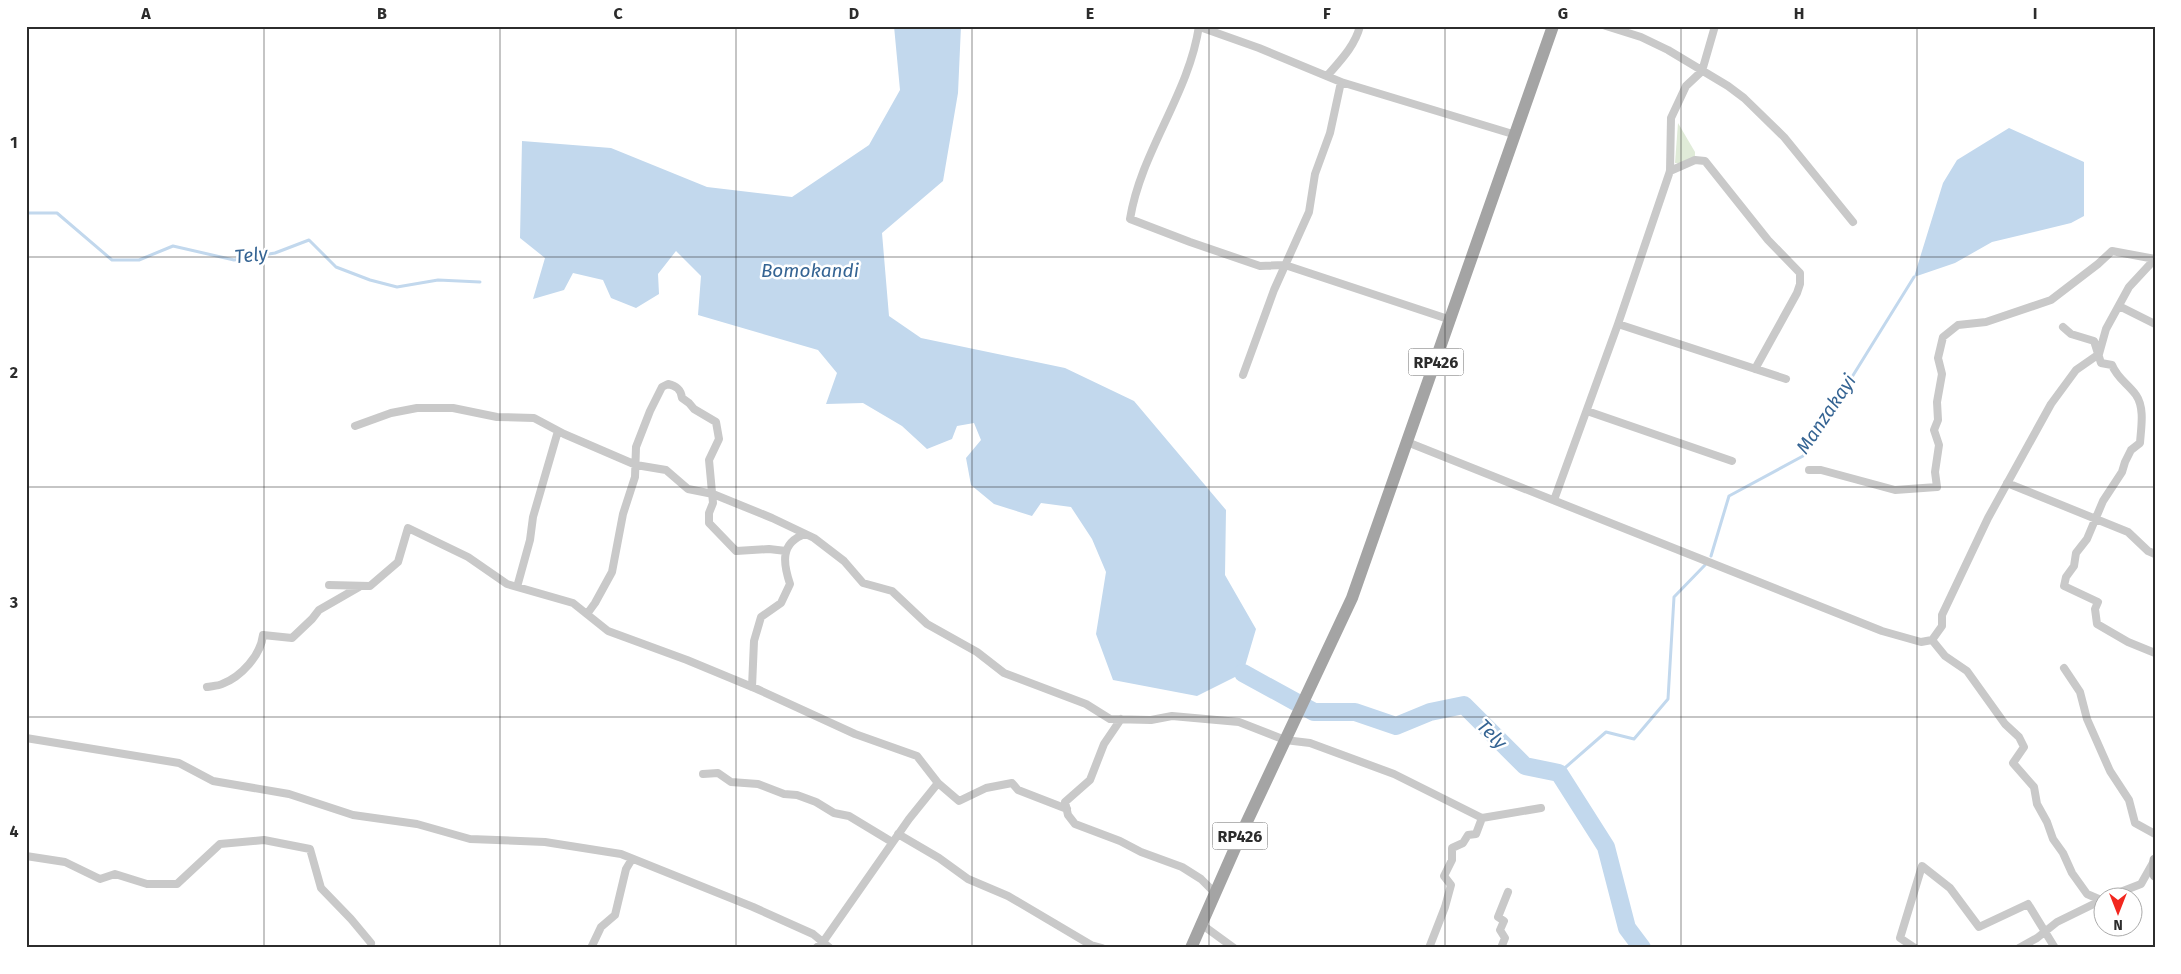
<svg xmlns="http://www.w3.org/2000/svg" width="2181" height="974" viewBox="0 0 2181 974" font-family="'Fira Sans',sans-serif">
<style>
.green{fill:#e0ebd8}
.water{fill:#c2d8ed}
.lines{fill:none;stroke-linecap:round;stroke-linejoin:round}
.stream{stroke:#c2d8ed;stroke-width:3}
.river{stroke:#c2d8ed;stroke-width:18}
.street{stroke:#c9c9c9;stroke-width:8}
.secondary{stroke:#b6b6b6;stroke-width:11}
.primary{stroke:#a4a4a4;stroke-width:12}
.grid{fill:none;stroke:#2c2c2c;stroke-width:1;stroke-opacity:0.55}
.labels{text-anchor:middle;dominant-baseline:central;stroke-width:5;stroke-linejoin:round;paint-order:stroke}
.shield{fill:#fff;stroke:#6b6b6b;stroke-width:1}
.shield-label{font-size:16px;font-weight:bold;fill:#2c2c2c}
.water-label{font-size:19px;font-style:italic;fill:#356493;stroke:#fff}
.neatline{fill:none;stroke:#2c2c2c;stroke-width:2}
.grid-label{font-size:16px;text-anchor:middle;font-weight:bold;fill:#2c2c2c}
</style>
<rect width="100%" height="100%" fill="#fff"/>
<path class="green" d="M1678 123 1695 152V157L1683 163H1675Z"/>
<path class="water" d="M894 26H961L958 93 943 181 882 233 889 316 921 338 1065 368 1134 401 1226 510 1225 575 1256 629 1243 673 1197 696 1113 680 1096 634 1106 572 1092 539 1071 507 1041 503 1032 516 994 504 971 485 966 458 981 440 974 423 957 426 952 439 927 449 902 426 863 403 826 404 837 373 818 350 698 315 701 276 676 251 658 274 659 294 636 308 611 298 603 280 573 273 564 290 533 299 545 258 520 238 522 141 611 148 707 187 792 197 869 145 900 90Z
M2009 128 2084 162V216L2071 223 1992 242 1955 263 1914 277 1943 183 1957 160Z"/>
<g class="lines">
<path class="stream" d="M26 213H57L112 260H139L173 246 234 260 275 253 309 240 336 267 370 280 397 287 438 280 480 282
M1711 556 1729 496 1803 456 1914 277
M1559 773 1606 732 1634 739 1668 699 1674 597 1705 565"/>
<path class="river" d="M1243 673 1314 712H1355L1396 726 1430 712 1464 705 1525 766 1559 773 1606 847 1627 928 1642 948"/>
<path class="street" d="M1197 26 1259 48 1341 82 1516 135
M1199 26C1189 94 1141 151 1130 219L1190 242 1260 266 1285 265 1451 320
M1606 26 1641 37 1668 50 1728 86 1744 98 1784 137 1853 222
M1327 76C1340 61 1355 46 1360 26
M1670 171 1695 160 1705 161 1768 240 1800 273V284L1797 293 1755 369
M2119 306 2155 324
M1618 324 1786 379
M2063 327 2071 334 2094 341 2101 363 2112 365C2117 378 2128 384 2136 395 2145 408 2141 428 2140 443L2131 450 2125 462 2122 472 2103 501 2087 539 2076 553 2074 566 2066 577 2064 586 2098 602 2095 609 2097 624 2128 642 2155 653
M1243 375 1274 290 1309 212 1315 174 1330 133 1341 82
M1587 411 1732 461
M355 426 391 413 417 408H453L497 417 534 418 564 434 636 465 666 470 688 489 713 494 772 518 814 538 844 561 863 583 892 591 927 624 977 652 1004 673 1086 704 1110 719 1151 720 1172 716 1239 722 1285 740 1310 743 1394 774 1482 818 1541 808
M1407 442 1882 631 1921 642 1932 640 1942 626V615L1988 518 2051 404 2076 370 2099 354 2106 329 2129 287 2154 260
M1809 470H1821L1895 490 1937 487 1935 472 1939 445 1934 430 1938 420 1937 402 1942 374 1938 358 1943 337 1958 325 1986 322 2051 300 2098 264 2112 251 2155 259
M2007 483 2128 532 2148 551 2155 554
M1554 500 1618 324 1670 171 1671 118 1686 86 1702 71 1715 26
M329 585 370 586 398 562 408 528 468 557 507 584 573 603 608 631 687 660 757 689 855 734 917 756 938 783 909 819 823 942 816 948
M517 587 530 540 533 517 558 431
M587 614 595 603 612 572 623 514 635 477 636 447 650 411 662 387 668 384C676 386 681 389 682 398L689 403 694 409 716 422 719 439 709 460 713 503 709 513V523L736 551 769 549 786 551
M1932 640 1945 656 1967 671 2005 724 2019 737 2024 747 2013 763 2034 787 2037 804 2047 822 2053 839 2063 853 2072 873 2087 894 2101 900
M2064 668 2080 692 2087 719 2110 771 2129 800 2135 823 2155 834
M207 687C211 686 218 686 222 684 241 677 261 655 263 635L292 638 312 619 319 610 359 587
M752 687 754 641 761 617 781 603 790 584C783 563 780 543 805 534
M1121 719 1104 744 1090 780 1065 802 1068 815 1075 824 1120 841 1141 852 1182 867 1201 879 1215 893
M26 738 179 763 213 781 289 794 353 815 417 824 470 839 545 842 621 854 753 907 813 934 830 948
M703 774 718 773 731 782 758 784 784 794 797 795 816 802 834 813 849 816 892 842
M938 783 959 801 986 788 1012 783 1018 790 1067 809
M898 834 939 858 968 879 1008 896 1091 945 1102 948
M26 856 65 862 100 879 115 874 147 884H177L220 844 264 840 310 849 321 888 351 919 371 943
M2110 896 2141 884 2154 861
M1201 924 1234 948
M591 948 601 927 615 915 626 869 632 859
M1429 948 1445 907 1451 885 1444 876 1452 860V848L1463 843 1468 835 1476 834 1482 818
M1501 948 1505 938 1500 930 1504 921 1498 917 1508 892
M1915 948 1900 938 1922 866 1950 888 1979 927 2028 904 2055 948
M2019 948 2037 938 2057 922 2104 899"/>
<path class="secondary" d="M2155 860V875"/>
<path class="primary" d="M1191 948 1243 830 1352 598 1553 26"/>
</g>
<path class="grid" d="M264 26V948M500 26V948M736 26V948M972 26V948M1209 26V948M1445 26V948M1681 26V948M1917 26V948M26 257H2155M26 487H2155M26 717H2155"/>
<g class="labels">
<g class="shield">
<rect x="1408.5" y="348.5" width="55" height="27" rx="4"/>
<rect x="1212.5" y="822.5" width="55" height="27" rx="4"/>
</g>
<g class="shield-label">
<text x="1436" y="362">RP426</text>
<text x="1240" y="836">RP426</text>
</g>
<g class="water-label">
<text transform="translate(251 255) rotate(-6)">Tely</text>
<text x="810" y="270">Bomokandi</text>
<text transform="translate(1826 414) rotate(-56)">Manzakayi</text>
<text transform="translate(1492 734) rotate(45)">Tely</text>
</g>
</g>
<rect width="2181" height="974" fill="none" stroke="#ffffff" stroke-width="55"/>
<g transform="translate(2118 912) rotate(180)"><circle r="24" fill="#ffffff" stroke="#ababab"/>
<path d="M0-4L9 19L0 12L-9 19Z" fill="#f2271f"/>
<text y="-8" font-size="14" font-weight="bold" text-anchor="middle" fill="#2c2c2c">N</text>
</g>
<rect x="28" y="28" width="2126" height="918" class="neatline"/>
<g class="grid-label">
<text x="146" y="19">A</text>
<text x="382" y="19">B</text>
<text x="618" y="19">C</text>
<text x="854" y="19">D</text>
<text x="1090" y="19">E</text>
<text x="1327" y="19">F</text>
<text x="1563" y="19">G</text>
<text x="1799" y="19">H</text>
<text x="2035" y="19">I</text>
<text x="14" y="148">1</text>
<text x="14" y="378">2</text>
<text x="14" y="608">3</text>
<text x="14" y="837">4</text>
</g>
</svg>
